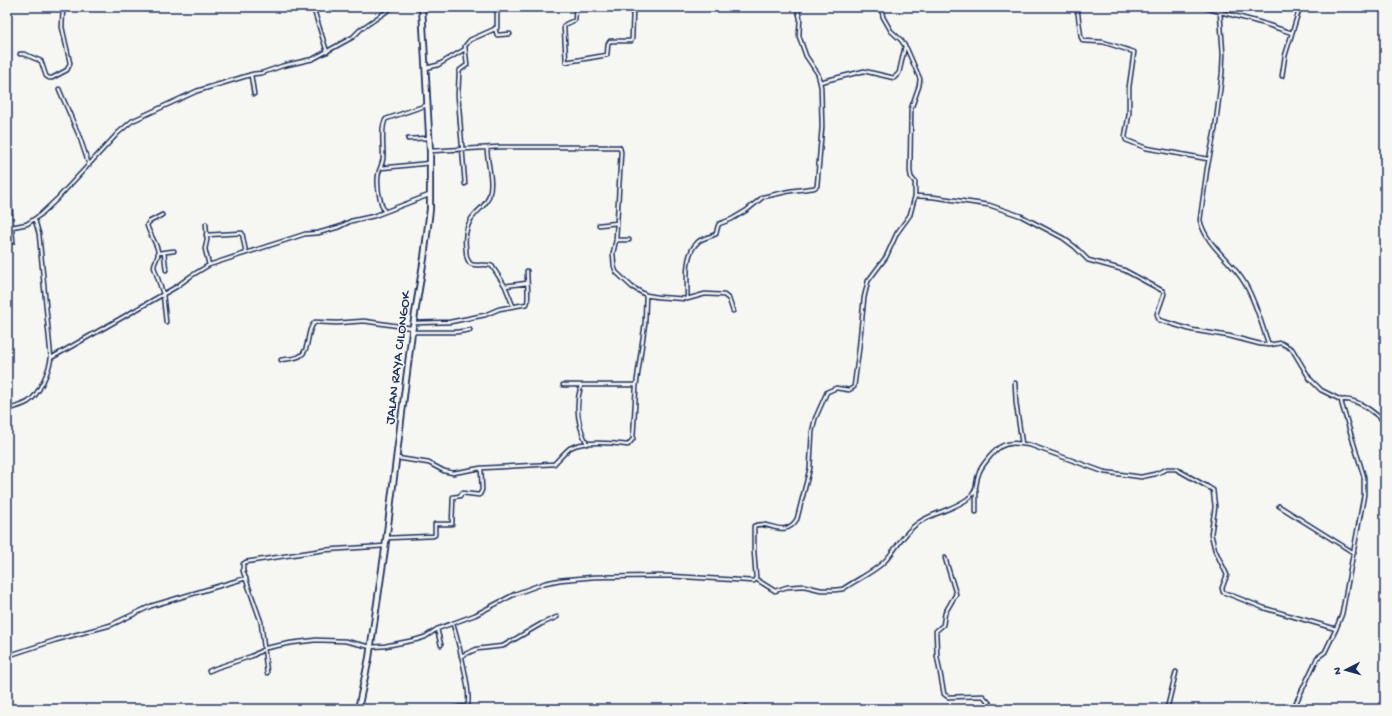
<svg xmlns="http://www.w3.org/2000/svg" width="1392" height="716" viewBox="0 0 1392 716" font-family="'Gochi Hand',sans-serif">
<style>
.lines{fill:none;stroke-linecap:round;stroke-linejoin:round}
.minor-casing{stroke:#1b2f5e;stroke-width:5.5}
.trunk-casing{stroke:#1b2f5e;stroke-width:8}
.minor{stroke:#f6f6f2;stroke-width:2.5}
.trunk{stroke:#f6f6f2;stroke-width:4.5}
.labels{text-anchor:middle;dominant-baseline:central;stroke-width:3;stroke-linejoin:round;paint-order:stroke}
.street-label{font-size:14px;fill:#1b2f5e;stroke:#f6f6f2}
</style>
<rect width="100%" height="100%" fill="#f6f6f2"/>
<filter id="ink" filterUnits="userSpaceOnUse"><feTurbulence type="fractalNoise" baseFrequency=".025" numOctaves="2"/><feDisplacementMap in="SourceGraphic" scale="8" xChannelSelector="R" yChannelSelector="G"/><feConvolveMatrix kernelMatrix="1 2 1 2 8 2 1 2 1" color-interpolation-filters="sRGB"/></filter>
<g filter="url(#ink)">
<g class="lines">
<defs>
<path id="minor" d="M313 7 327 52
M576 7 575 20 566 24 564 26 566 62 607 55 608 44 610 41H631L632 39 633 10 645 7
M881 7 883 17 891 31 901 40 907 49 920 79 919 86 911 109 910 171 911 177 915 182V196
M1077 7 1081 37 1083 41 1103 42 1134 52 1129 87V114L1125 137 1126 140 1146 148 1208 159
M1202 7 1262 23 1292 33
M495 28 497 35 510 34
M20 54H24L41 61 46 76 49 78H52L67 70 69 66 70 63 62 27 63 7
M426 68 438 65 465 49
M251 75 254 94
M1282 76 1285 56 1300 7
M820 82 864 71 894 78 899 73 905 46
M59 89 80 138 89 165
M408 139 429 138
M487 148C487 164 494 180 489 196 487 204 481 208 476 213 466 223 464 236 466 250 466 254 467 261 471 264 476 267 485 263 492 266L505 286 527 283
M431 151 499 147H619L620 148 621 152 616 240 613 253 614 266 616 272 632 287 646 295 657 297 687 299 705 294 724 295 729 299 733 311
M381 168 430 163
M7 184C11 203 11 222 13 242
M465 184 458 95 459 73 460 70 467 65 465 46 470 40 497 28V12L501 9 511 7
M384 211C380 201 377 188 378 177 378 171 382 166 383 159 384 149 380 126 386 119L427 105
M162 215 149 222 147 225C149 234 157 243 158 252 159 258 154 261 154 267L163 294 166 322
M206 224 207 240 205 249 209 265
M599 225 617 223
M7 228 27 224 40 215 57 199 118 133 132 121 197 91 253 74 262 73 282 66 313 59 353 37 361 29 393 7
M206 235 242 233 246 253
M616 240H629
M164 252 166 270
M158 253 174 251
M505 286 513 306
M687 299C688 281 683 254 699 241 703 238 710 237 716 234L718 226 719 224 732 219 747 210 763 197 790 191 814 188 817 186 822 127 821 87 818 74 806 56 799 36 800 18 797 7
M414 323 450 322 485 315 499 309 527 304C529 298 527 279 527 271
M412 332H457L470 330
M51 358 176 287 191 276 209 265 305 234 318 233 339 227 351 221 374 216 429 195
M281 360C287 359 295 359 300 356 311 350 305 331 315 322L337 323 364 321 412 328
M1015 383 1016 403 1022 444
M563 385H636
M581 385C575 406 577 424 587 444
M1341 400C1358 398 1373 412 1385 422
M7 410C14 407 21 406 28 402 39 395 49 371 51 358L39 234 35 220
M397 458 429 463 444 471 453 473 481 468 554 464C559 459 565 452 570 448 584 440 612 443 628 445L633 439 636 387 645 323 646 295
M976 490V512
M1279 506 1354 553
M387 538 433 536 435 535V524H452L453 497 460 496 462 493 479 495 480 494 482 490 481 468
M945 558 956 594 945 613 943 625 936 631 937 656 944 694 948 697 983 696 995 709
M756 579 775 591 787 587 804 586 821 590H835L843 589C856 580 872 573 884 562 896 550 903 533 918 523 933 512 955 510 970 497 978 490 975 482 979 473 981 466 994 451 1000 447 1009 441 1020 444 1030 445L1104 472 1141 477 1155 474 1167 469H1176L1208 487 1213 490 1215 507 1211 534 1215 550 1227 575 1222 588 1223 592 1264 608 1336 629 1342 614 1364 495V477L1342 405 1341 400 1321 390 1310 379 1292 349 1281 343 1269 345C1261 324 1256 301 1244 282 1231 260 1206 246 1200 220L1207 169 1215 130 1222 74 1223 54 1220 12
M437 629 441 645
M7 656 56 640 111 625 151 606 246 578
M461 656 477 649 503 646 541 624 557 617
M209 671 216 668 252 656 266 648 291 643 316 640 345 641 371 647 385 646 415 640 425 637 437 629 475 615 515 594 545 583 560 580 594 577 669 576 754 581 756 578 754 551V526C768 519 784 540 797 519L810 468 812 432 815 419 827 392 836 388 849 390 854 387 859 349 864 298 868 281 886 257 897 233 910 215 915 196 933 197 989 205 1021 216 1063 238 1075 247 1088 260 1124 270 1163 291 1164 294 1157 314 1159 320 1192 330 1229 336 1260 344 1269 345
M267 673 261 622 243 571V564L246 562 324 550 385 546
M448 709 467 706C473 696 457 638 453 624
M746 709V707
M1167 709 1176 672
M1293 709 1314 665 1317 658 1325 652 1336 629"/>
<path id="trunk" d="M358 709 369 658 385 549 412 332 424 258 430 209V151L422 7"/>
</defs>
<use href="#minor" class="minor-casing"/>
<use href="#trunk" class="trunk-casing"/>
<use href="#minor" class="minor"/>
<use href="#trunk" class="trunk"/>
</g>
</g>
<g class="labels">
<g class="street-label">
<text transform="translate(399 358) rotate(-83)">JALAN RAYA CILONGOK</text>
</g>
</g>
<rect width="1392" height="716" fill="none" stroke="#f6f6f2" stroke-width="24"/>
<rect x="12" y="12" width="1368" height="692" fill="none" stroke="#1b2f5e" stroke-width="1.5" filter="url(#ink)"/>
<g transform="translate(1346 670) rotate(264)" stroke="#f6f6f2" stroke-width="3" paint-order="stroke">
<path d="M0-3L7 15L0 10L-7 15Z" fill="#1b2f5e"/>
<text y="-6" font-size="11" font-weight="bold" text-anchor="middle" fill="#1b2f5e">N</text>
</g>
</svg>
